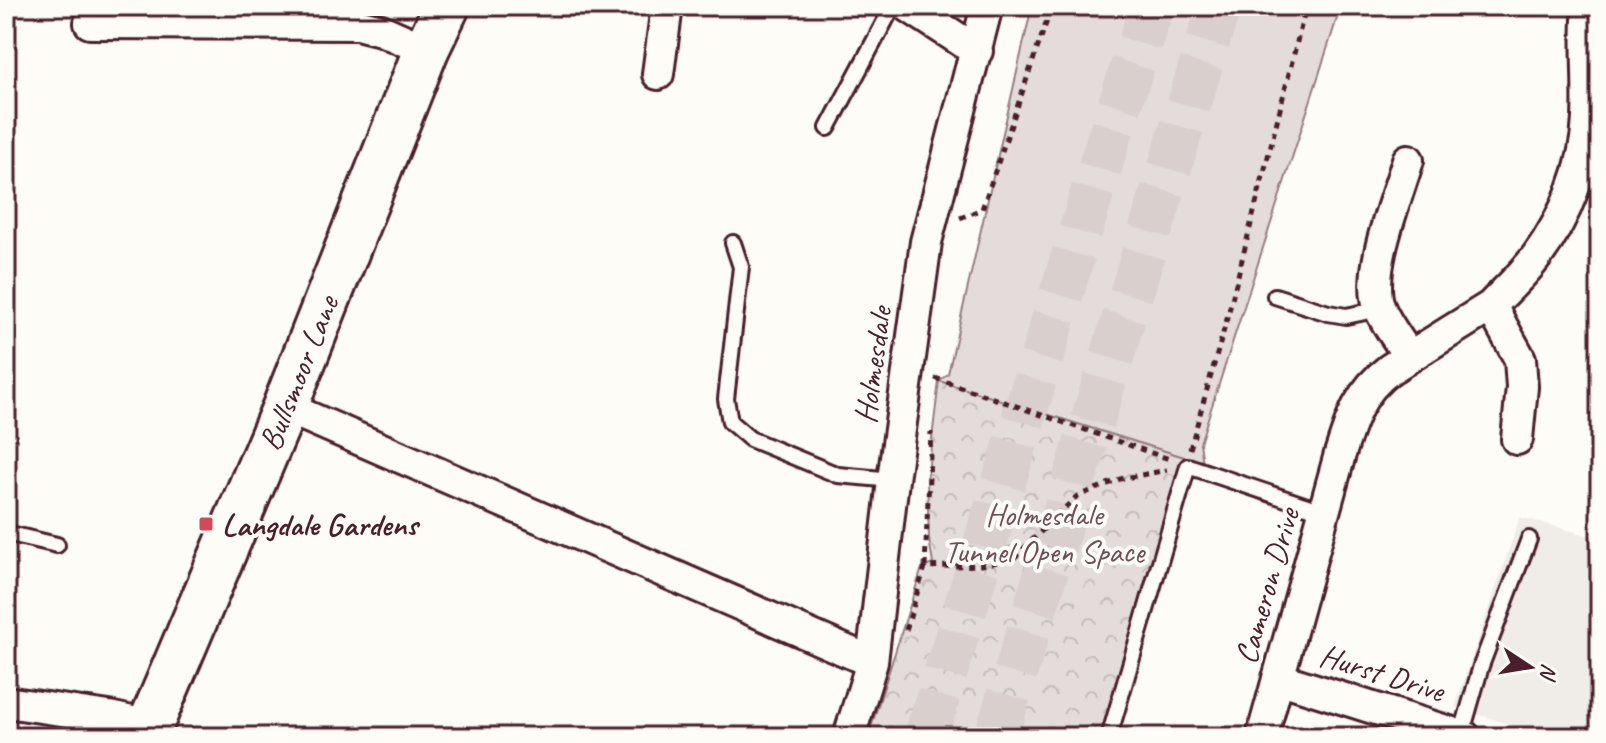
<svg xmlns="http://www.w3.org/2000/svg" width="1606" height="743" viewBox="0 0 1606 743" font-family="Caveat,sans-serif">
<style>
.built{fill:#f0ece8}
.grass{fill:#e3dcda;stroke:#967e82;stroke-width:2}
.park{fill:url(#park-crowns);stroke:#967e82;stroke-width:2}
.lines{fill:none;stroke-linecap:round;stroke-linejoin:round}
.highway-tunnel{stroke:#d9d0ce;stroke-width:44;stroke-dasharray:44 22;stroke-linecap:butt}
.lane-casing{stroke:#4a1f2b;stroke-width:20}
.street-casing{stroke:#4a1f2b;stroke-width:36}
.primary-casing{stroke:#4a1f2b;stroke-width:50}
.path{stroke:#4a1f2b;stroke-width:5;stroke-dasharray:6 6;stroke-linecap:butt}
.lane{stroke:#fdfcf7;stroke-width:14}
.street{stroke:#fdfcf7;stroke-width:30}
.primary{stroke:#fdfcf7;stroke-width:44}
.poi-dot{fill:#d1495b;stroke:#fdfcf7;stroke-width:3}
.labels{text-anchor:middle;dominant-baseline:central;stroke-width:8;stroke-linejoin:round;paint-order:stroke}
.street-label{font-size:32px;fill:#4a1f2b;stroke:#fdfcf7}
.park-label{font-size:32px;fill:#704e57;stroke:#fdfcf7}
.poi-label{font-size:32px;font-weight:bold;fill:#4a1f2b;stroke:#fdfcf7;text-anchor:start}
</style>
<defs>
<pattern id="park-crowns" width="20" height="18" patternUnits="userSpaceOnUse" patternTransform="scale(2)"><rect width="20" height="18" fill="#e3dcda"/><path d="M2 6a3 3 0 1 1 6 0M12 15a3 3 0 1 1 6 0" fill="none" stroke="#c4bcbb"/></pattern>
</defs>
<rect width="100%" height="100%" fill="#fdfcf7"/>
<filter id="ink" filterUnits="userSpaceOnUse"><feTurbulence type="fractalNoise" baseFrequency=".0125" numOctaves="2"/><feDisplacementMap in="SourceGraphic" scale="16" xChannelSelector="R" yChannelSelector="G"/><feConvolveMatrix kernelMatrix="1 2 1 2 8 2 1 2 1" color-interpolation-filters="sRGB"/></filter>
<g filter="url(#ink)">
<path class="built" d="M6 6H407L404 14Z
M1520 517 1594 537 1600 520V737H1548L1455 707Z"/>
<path class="grass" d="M1032 6H1341L1200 443 1203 463 939 381 948 374Z"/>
<path class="park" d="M939 381 1184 457 1104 737H868L922 568 933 564 929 539 927 480Z"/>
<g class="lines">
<path class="highway-tunnel" d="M926 737 1108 141 1152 6
M996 737 1219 6"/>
<defs>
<path id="lane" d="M828 128 893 6
M733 243 741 267 726 399 730 422 750 439 838 475 893 480
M1275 296 1328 313 1346 316 1380 309
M6 533 57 545
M1461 736 1481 666 1529 539
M1109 737 1188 466 1325 512"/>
<path id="street" d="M908 6 977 51
M90 23 357 24 381 30 426 50
M658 74 667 6
M1408 160C1397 198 1365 273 1380 309 1387 326 1400 341 1409 357
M285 407 872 662
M1517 439 1522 387 1520 359 1491 306C1506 290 1524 274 1537 256 1566 217 1586 166 1588 118 1590 80 1585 43 1589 6
M1278 678 1465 737
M6 702 109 717 150 726
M849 737 872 662 893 480 926 242 987 6
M1262 737 1340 454C1351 419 1359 392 1390 369L1491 306"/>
<g id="primary">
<path id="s1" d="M143 737 150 726 285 407 426 50 447 6"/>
</g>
</defs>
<use href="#lane" class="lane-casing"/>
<use href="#street" class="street-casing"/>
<use href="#primary" class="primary-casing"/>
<path class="path" d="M960 218 982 209 1052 6
M935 378 1172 460
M1190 449 1227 319 1306 6
M925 567 931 432
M906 630 925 567 982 565 1013 559 1076 497 1120 479 1167 470"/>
<use href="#lane" class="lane"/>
<use href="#street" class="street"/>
<use href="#primary" class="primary"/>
</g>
</g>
<rect class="poi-dot" x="198" y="516" width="16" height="16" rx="4"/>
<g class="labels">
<g class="street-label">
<text transform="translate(873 365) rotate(-82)">Holmesdale</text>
<text stroke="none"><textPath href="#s1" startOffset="396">Bullsmoor Lane</textPath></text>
<text transform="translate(1267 586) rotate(-74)">Cameron Drive</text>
<text transform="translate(1382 673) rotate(17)">Hurst Drive</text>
</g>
<g class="park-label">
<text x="1044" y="514">Holmesdale<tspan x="1044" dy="37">Tunnel Open Space</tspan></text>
</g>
<g class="poi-label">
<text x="222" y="524">Langdale Gardens</text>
</g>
</g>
<rect width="1606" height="743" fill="none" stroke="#fdfcf7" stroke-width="32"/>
<rect x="16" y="16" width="1574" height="711" fill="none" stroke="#4a1f2b" stroke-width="3" filter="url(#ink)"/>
<g transform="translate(1530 667) rotate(102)" stroke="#fdfcf7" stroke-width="6" paint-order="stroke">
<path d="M0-6L14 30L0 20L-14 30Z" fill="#4a1f2b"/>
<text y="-12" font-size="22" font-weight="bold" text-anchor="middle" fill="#4a1f2b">N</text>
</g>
</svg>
